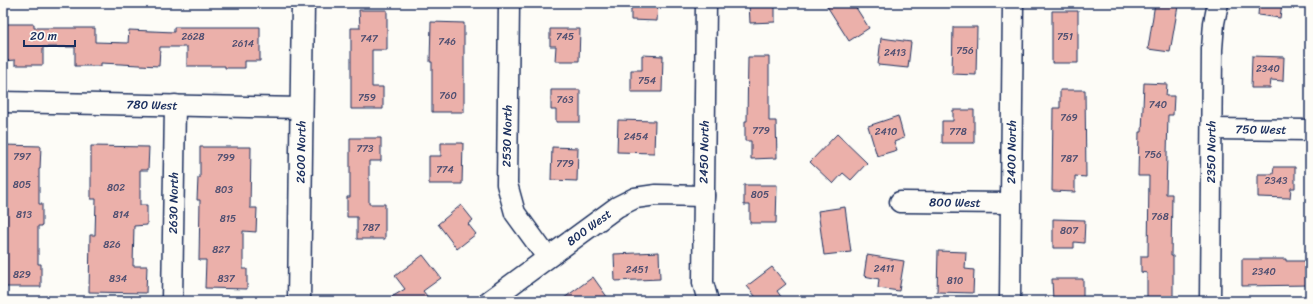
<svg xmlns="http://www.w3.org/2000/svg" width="1313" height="304" viewBox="0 0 1313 304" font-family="Sriracha,sans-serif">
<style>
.building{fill:#ebb0aa;stroke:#1b2f5e}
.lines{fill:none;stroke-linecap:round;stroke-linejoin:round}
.minor-casing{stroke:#1b2f5e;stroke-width:23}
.tertiary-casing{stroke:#1b2f5e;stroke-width:25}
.minor{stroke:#fdfcf7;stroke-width:20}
.tertiary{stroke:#fdfcf7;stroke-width:22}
.labels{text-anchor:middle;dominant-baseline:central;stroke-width:3;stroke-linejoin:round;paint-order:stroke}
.number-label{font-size:10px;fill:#4f4f71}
.street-label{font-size:12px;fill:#1b2f5e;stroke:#fdfcf7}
</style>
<rect width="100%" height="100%" fill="#fdfcf7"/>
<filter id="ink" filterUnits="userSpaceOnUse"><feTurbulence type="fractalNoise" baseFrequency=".025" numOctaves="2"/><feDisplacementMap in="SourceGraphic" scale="8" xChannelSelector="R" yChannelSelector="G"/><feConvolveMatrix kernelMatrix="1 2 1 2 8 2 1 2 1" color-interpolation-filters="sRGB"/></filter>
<g filter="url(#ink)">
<path class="building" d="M631 3H658L657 21 631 20Z
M749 3H775V22L750 23Z
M825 3H853L869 28 849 41Z
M1155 3 1178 6 1170 52 1148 49Z
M1259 3H1282L1280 18 1258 15Z
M359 10H387V50H372V87H383V109H351V28H360Z
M1052 11H1078V63H1052Z
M431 22 464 23V112H432V62H430Z
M3 24H34V28H95V42L128 43 129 30 174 32V27H260V61H245V68H225V66H187V47H160L159 66 101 63V66H75V47H43V65H15V60L3 61Z
M953 27H977L976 75 952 74Z
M550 29H580L579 61H555L556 46H550Z
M881 38 911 42 908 68 878 65Z
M642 55 663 56 662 92H631V70H642Z
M1252 56 1284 57 1283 81 1271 80 1270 88H1251Z
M748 57H769V121H776L777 158 751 159V141H745V121H747Z
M1144 83 1167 84 1166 96H1174L1173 115H1168L1166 194H1172L1171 256H1173V301H1147V273L1141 272V256H1148L1149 176H1138L1139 132H1142Z
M551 90H580V122H556V110H551Z
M1060 90H1085L1086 177 1075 176V192L1052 191 1053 108H1060Z
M953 110H974V143H942V121H953Z
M898 116 904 138 894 142 897 150 877 156 868 126Z
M618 120 655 121 654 153 617 152Z
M837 134 867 163 851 180 843 173 833 184 810 162Z
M350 138H381V161H369V204H385V239H357V217H347V197H350Z
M441 143H463L462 184H429V156H441Z
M3 145 41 146 40 169H39V204H42V226H38V264H41V287H3V234H6V169H3Z
M91 146 149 147 148 170H140V205H147V225L134 226 133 266H147L146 293 89 292 90 235H95L96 199H91Z
M200 147H251L250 208H257L256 232 243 231V269H247V289L205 288 206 260H199L200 200H197L198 178H200Z
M552 147 578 148 577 181 551 180Z
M1274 167H1295V188H1291L1290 198 1258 197V174H1273Z
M744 185H777L776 223H750V205H744Z
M461 205 473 220 468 224 476 234 457 249 438 224Z
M845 207 851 252 824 255 818 211Z
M1053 219 1085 220 1084 243 1074 242V248H1053Z
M938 251 966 252 965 269 974 270 973 293 937 292Z
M659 252 660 279 615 281 614 254Z
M423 255 441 278 423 291 431 301H385L405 289 395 276Z
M867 255 904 261 899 291 878 288 879 279 864 276Z
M1242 259H1286V261H1310V285L1242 286Z
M772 267 786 284 777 291 784 301H759L747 286Z
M593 277 610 301H560Z
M1052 279H1083V301H1053Z"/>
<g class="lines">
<defs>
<g id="minor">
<path d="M509 3 507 184 515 213 547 257"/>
<path d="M706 3 703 283 708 301"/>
<path id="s1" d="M3 102 302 108"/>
<path id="s2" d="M1212 129 1310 130"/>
<path id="s3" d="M900 202 1010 203"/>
<path id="s4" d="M172 301 175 105"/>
<path id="s5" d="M489 301 617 207 635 198 656 195 704 196"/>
<path id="s6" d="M1010 301 1013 3"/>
<path id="s7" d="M1210 301 1212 49 1214 23 1218 3"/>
</g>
<g id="tertiary">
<path id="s8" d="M299 301 303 3"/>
</g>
</defs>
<use href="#minor" class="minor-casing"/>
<use href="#tertiary" class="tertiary-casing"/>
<use href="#minor" class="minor"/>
<use href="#tertiary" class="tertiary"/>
</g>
</g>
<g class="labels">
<g class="number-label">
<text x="193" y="37">2628</text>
<text x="565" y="37">745</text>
<text x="1065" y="37">751</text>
<text x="369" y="39">747</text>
<text x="447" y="42">746</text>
<text x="243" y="44">2614</text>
<text x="965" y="51">756</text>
<text x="895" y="53">2413</text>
<text x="1268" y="69">2340</text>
<text x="647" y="81">754</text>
<text x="448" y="96">760</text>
<text x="367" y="98">759</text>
<text x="565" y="100">763</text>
<text x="1158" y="105">740</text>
<text x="1069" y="118">769</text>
<text x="761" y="131">779</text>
<text x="886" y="132">2410</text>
<text x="958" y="132">778</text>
<text x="636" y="137">2454</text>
<text x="365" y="149">773</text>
<text x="1153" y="155">756</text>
<text x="22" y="157">797</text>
<text x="226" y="158">799</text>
<text x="1069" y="159">787</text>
<text x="565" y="164">779</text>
<text x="445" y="170">774</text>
<text x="1276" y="181">2343</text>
<text x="22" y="185">805</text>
<text x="116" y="188">802</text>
<text x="224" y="190">803</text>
<text x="760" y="195">805</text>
<text x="24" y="215">813</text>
<text x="121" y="215">814</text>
<text x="1160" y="217">768</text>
<text x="228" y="219">815</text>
<text x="371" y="228">787</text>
<text x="1069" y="231">807</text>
<text x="112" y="245">826</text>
<text x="221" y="250">827</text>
<text x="884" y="269">2411</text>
<text x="637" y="270">2451</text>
<text x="1264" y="272">2340</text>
<text x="22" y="275">829</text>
<text x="118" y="279">834</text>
<text x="226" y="279">837</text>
<text x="955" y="281">810</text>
</g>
<g class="street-label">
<text stroke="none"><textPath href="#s1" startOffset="149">780 West</textPath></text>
<text stroke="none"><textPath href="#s2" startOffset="49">750 West</textPath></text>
<text transform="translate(507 136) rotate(-89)">2530 North</text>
<text stroke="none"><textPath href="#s8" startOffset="149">2600 North</textPath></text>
<text transform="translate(704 152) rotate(-89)">2450 North</text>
<text stroke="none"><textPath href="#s6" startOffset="149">2400 North</textPath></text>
<text stroke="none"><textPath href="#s7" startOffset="149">2350 North</textPath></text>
<text stroke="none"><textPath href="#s4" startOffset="98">2630 North</textPath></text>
<text stroke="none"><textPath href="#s3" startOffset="55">800 West</textPath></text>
<text stroke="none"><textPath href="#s5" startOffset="124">800 West</textPath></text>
</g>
</g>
<rect width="1313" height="304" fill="none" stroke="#fdfcf7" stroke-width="16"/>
<rect x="8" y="8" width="1297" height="288" fill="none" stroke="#1b2f5e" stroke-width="1.5" filter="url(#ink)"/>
<path d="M24 40v6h51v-6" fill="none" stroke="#1b2f5e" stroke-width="2"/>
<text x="30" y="40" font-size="12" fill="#1b2f5e" stroke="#fdfcf7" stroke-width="3" paint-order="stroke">20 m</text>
</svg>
